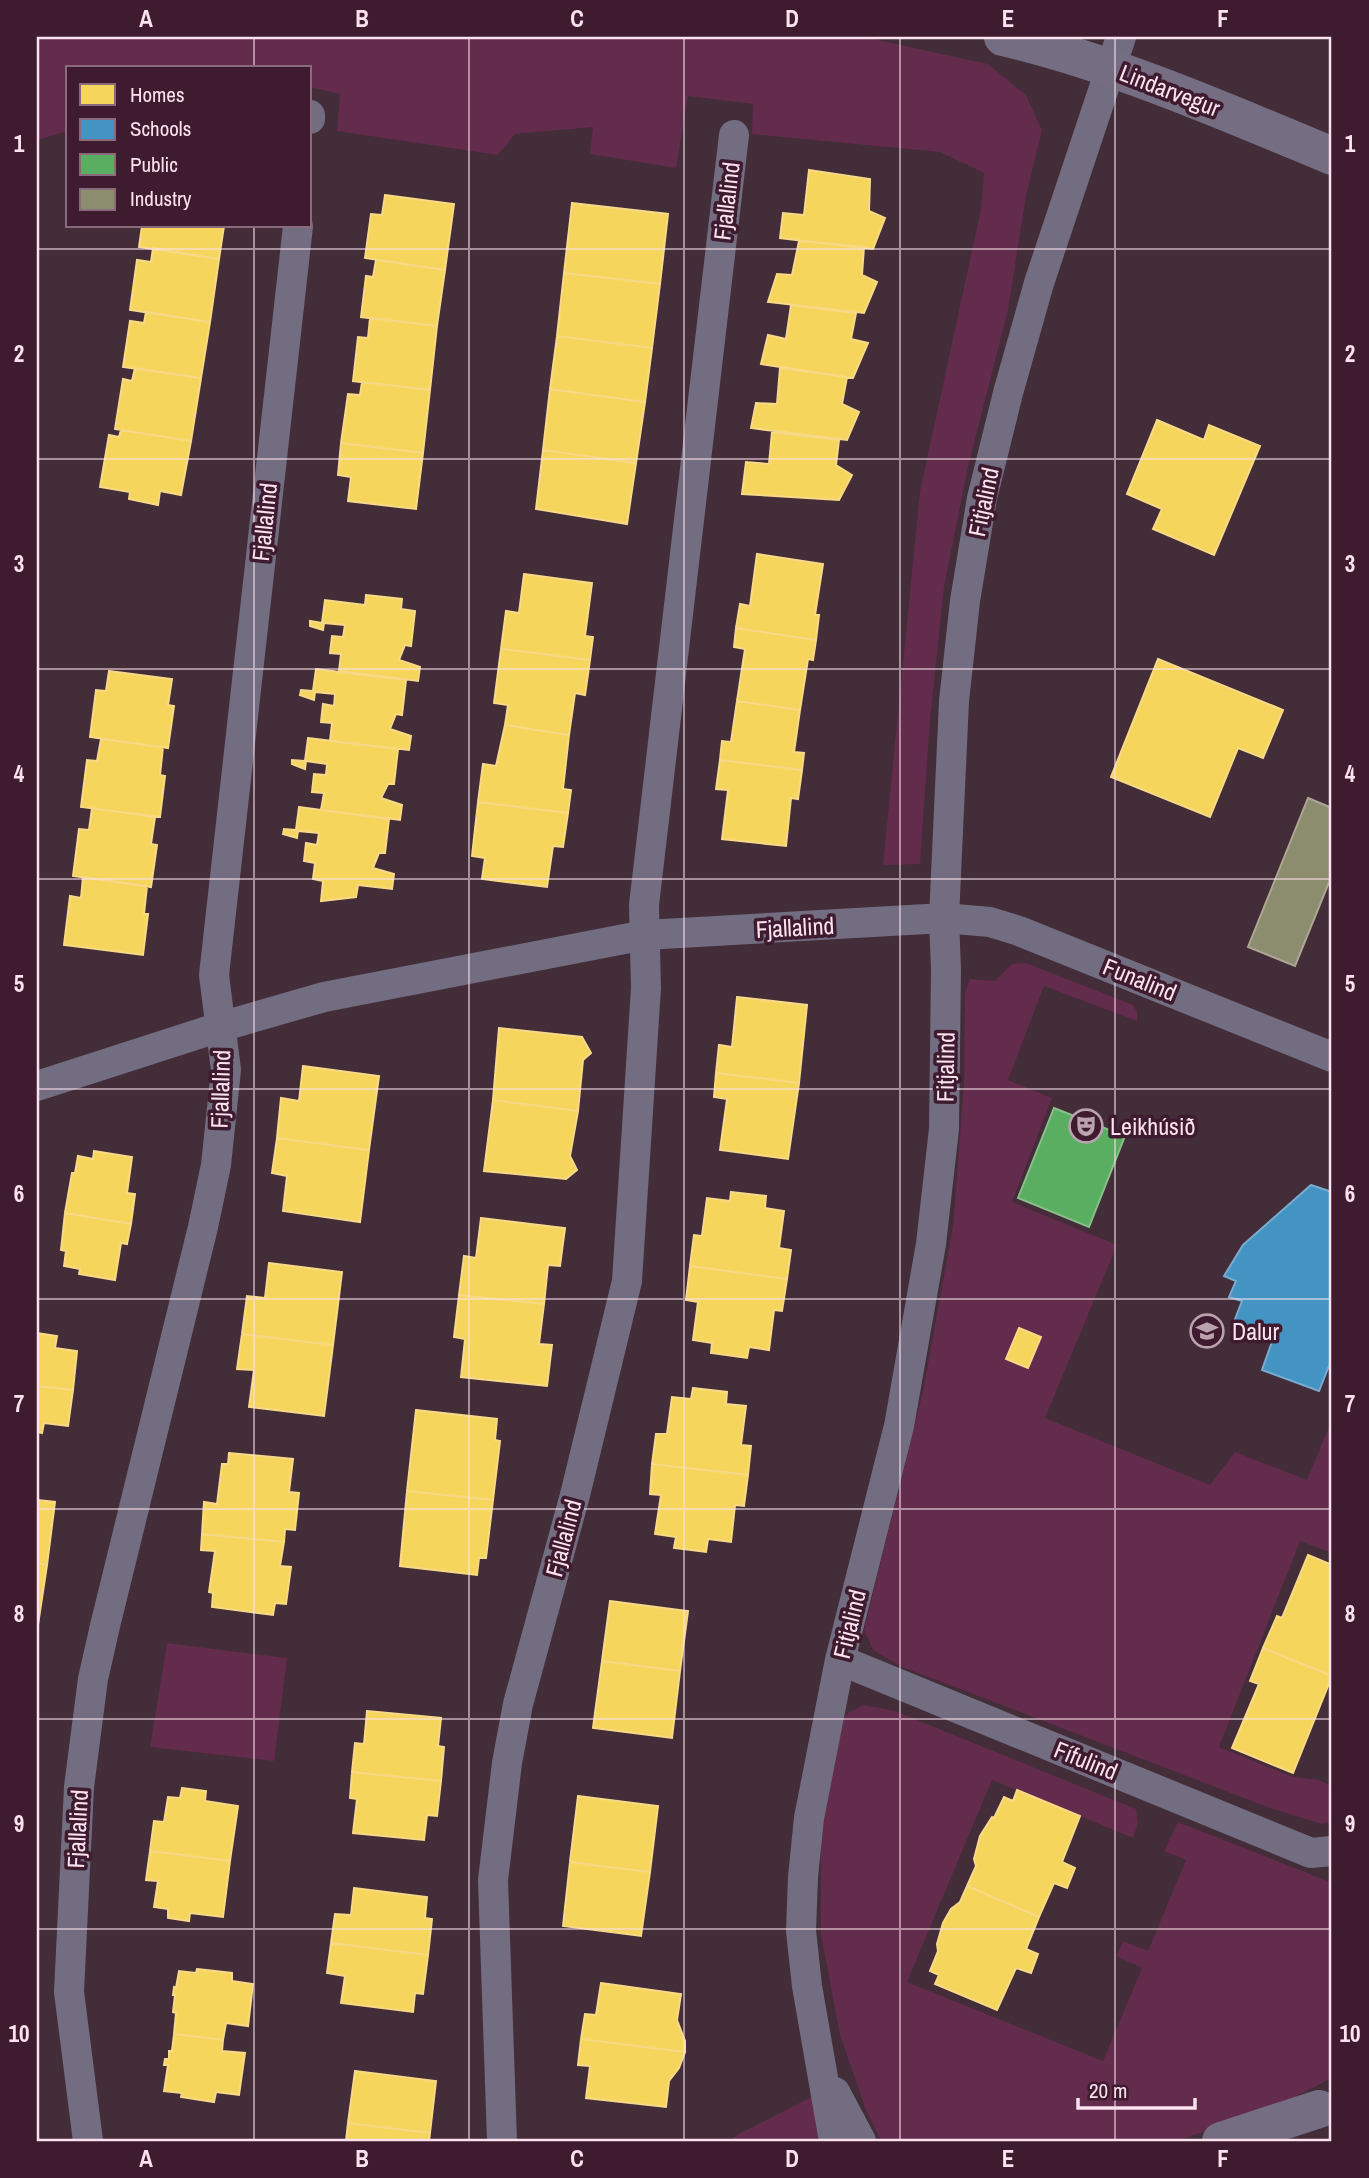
<svg xmlns="http://www.w3.org/2000/svg" width="1369" height="2178" viewBox="0 0 1369 2178" font-family="'Archivo Narrow',sans-serif">
<style>
.green{fill:#632b4c}
.homes{fill:#f6d55c;stroke:#f8d988;stroke-width:2}
.schools{fill:#4393c3;stroke:#7aabd0;stroke-width:2}
.public{fill:#5aae61;stroke:#8abe8b;stroke-width:2}
.industry{fill:#8c8c6e;stroke:#ada694;stroke-width:2}
.lines{fill:none;stroke-linecap:round;stroke-linejoin:round}
.street{stroke:#726d80;stroke-width:30}
.secondary{stroke:#756e83;stroke-width:38}
.grid{fill:none;stroke:#fbe2ee;stroke-width:2;stroke-opacity:0.55}
.labels{text-anchor:middle;dominant-baseline:central;stroke-width:7;stroke-linejoin:round;paint-order:stroke}
.street-label{font-size:24px;fill:#fbe2ee;stroke:#3f1b2f}
.poi-label{font-size:24px;fill:#fbe2ee;stroke:#3f1b2f;text-anchor:start}
.neatline{fill:none;stroke:#fbe2ee;stroke-width:2.5}
.grid-label{font-size:23px;text-anchor:middle;font-weight:bold;fill:#fbe2ee}
</style>
<rect width="100%" height="100%" fill="#422d38"/>
<path class="green" d="M37 37H864L988 64 1026 95 1042 130 1026 196 1008 310 968 467 944 587 930 720 920 864 883 865 920 491 981 209 984 173 940 152 752 134 753 104 688 96 676 168 590 154 593 127 515 134 498 155 337 131 340 94 310 87V68H68V131L37 140Z
M1026 963 1133 1005 1137 1012V1021L1044 986 1008 1080 1052 1098 1012 1202 1117 1245 1045 1418 1210 1485 1235 1452 1307 1480 1332 1420V1553L1300 1541 1219 1747 1294 1777 1319 1780 1332 1786V1822L1322 1824 1270 1808 900 1666 873 1650 864 1630 923 1391 953 1226 964 1082 965 992 970 979 995 981 1012 964Z
M167 1643 287 1658 274 1761 150 1747Z
M863 1705 895 1711 1136 1809 1138 1823 1133 1838 992 1780 907 1982 1103 2061 1142 1968 1116 1956 1123 1941 1148 1951 1186 1860 1164 1851 1178 1822 1330 1882 1332 1881V2078L1270 2110 1176 2141H881L866 2110 840 2035 821 1935V1837L831 1762 839 1724 848 1713Z
M813 2096 820 2141H730L737 2135Z"/>
<path class="homes" d="M809 170 870 179 869 211 885 218 873 249 780 238 783 213 804 215Z
M385 195 454 204 445 270 365 258 371 214 382 215Z
M572 203 668 214 660 284 564 273Z
M142 226H224L219 259 139 247Z
M799 241 864 247 862 275 877 282 864 313 768 302 777 274 792 275Z
M153 248 219 259 210 322 130 310 137 260 151 262Z
M376 260 445 270 437 326 361 317 366 276 373 277Z
M564 273 660 284 652 348 557 336Z
M791 305 856 313 851 339 868 343 853 378 761 364 768 335 786 339Z
M146 312 210 322 201 378 123 367 130 321 144 323Z
M370 318 437 326 430 390 353 381 358 337 368 338Z
M557 336 652 348 645 402 550 389Z
M135 368 201 378 191 441 115 429 123 379 132 381Z
M780 368 847 377 842 404 859 412 847 440 751 428 756 403 777 404Z
M362 382 430 390 423 453 341 443 348 394 360 395Z
M550 389 645 402 636 463 543 450Z
M1157 420 1204 440 1209 425 1260 446 1214 555 1153 529 1162 509 1127 494Z
M121 430 191 441 181 495 160 491 158 505 129 499 130 492 100 487 109 435 119 437Z
M772 432 839 440 836 465 852 475 839 500 742 494 746 462 769 464Z
M341 443 423 453 416 509 348 501 351 477 338 475Z
M543 450 636 463 627 524 536 509Z
M757 554 823 564 815 615H819L816 640 736 628 740 604 750 606Z
M524 574 592 583 585 636 593 637 590 660 501 649 506 611 519 613Z
M366 595 402 599 401 609 415 611 411 646 405 645 399 660 420 667 418 681 339 671 341 654 330 653 332 636 343 637 345 625 324 623 323 630 310 626V621L322 623 325 600 365 605Z
M736 628 816 640 813 660 808 659 800 710 737 701 745 649 734 647Z
M501 649 590 660 585 695 575 693 569 735 505 725 508 705 494 703Z
M1158 659 1283 710 1263 758 1238 748 1210 817 1111 777Z
M316 669 406 680 402 715 396 714 390 729 411 736 409 750 330 741 332 723 321 722 323 704 334 706 335 694 315 692 314 700 300 695 301 690 313 691Z
M109 671 172 679 168 705 174 706 168 748 90 737 96 690 106 691Z
M737 701 800 710 794 752 804 753 802 770 720 760 722 741 731 742Z
M505 725 569 735 563 789 571 790 568 813 478 802 483 764 496 766Z
M308 738 398 749 394 784H388L381 798 402 805 400 820 321 810 324 793 312 792 314 774 326 775 327 764 306 761 305 769 292 764V760L305 761Z
M101 739 163 747 160 775 165 776 160 817 81 807 87 760 97 761Z
M720 760 802 770 798 799 791 798 786 846 722 839 728 790 716 789Z
M478 802 568 813 563 847 553 846 547 887 482 879 485 858 472 856Z
M299 807 389 819 385 853H379L373 868 394 874 392 889 358 885 356 897 321 901 323 881 313 879 315 863 304 861 306 843 317 845 319 833 298 831 297 838 283 834 284 829 296 830Z
M92 808 155 817 151 844 157 845 151 887 73 876 79 829 89 830Z
M83 877 147 886 144 914H148L143 955 64 945 70 896 81 898Z
M737 997 807 1005 799 1083 716 1073 719 1045 732 1047Z
M499 1028 582 1037 591 1053 583 1060 578 1111 493 1100Z
M303 1066 379 1076 369 1150 277 1138 281 1098 299 1101Z
M716 1073 799 1083 788 1159 720 1150 727 1099 714 1097Z
M493 1100 578 1111 570 1156 577 1170 566 1179 484 1171Z
M277 1138 369 1150 360 1222 283 1211 287 1176 272 1173Z
M94 1151 132 1157 127 1193 135 1194 131 1224 65 1213 72 1173H75L78 1156 93 1159Z
M731 1192 766 1196 765 1208 784 1211 779 1248 791 1250 787 1279 690 1266 694 1235 702 1236 707 1198 730 1201Z
M65 1213 131 1224 127 1244 121 1243 115 1280 79 1274 80 1269 64 1266 66 1251 61 1250Z
M481 1218 565 1228 560 1266 548 1265 544 1304 459 1295 464 1256 476 1258Z
M269 1263 342 1272 333 1345 242 1334 247 1296 265 1298Z
M690 1266 787 1279 782 1311 774 1310 769 1350 749 1347 747 1358 711 1353 712 1343 693 1340 698 1302 686 1300Z
M459 1295 544 1304 539 1344 552 1345 547 1386 461 1377 465 1339 454 1337Z
M1019 1328 1041 1337 1028 1368 1006 1359Z
M37 1333 57 1336 55 1348 77 1351 73 1390 37 1386Z
M242 1334 333 1345 324 1416 249 1407 254 1370 237 1369Z
M37 1386 73 1390 68 1426 44 1423 42 1433 37 1432Z
M693 1388 727 1392 726 1404 746 1406 741 1445 751 1446 748 1475 652 1464 656 1434H667L672 1397 691 1399Z
M416 1410 497 1419 495 1440 500 1441 493 1500 407 1491Z
M229 1453 293 1459 289 1492 299 1493 295 1530 285 1529 284 1542 202 1534 204 1502 217 1504 222 1464H228Z
M652 1464 748 1475 744 1506 735 1505 731 1542 708 1539 706 1552 674 1548 676 1537 655 1534 661 1495 650 1494Z
M407 1491 493 1500 486 1558H479L477 1575 400 1566Z
M37 1500 55 1502 47 1565 37 1563Z
M202 1534 284 1542 280 1566 291 1567 286 1604 275 1603 273 1615 212 1607 213 1593 209 1592 215 1551 201 1550Z
M1308 1555 1332 1565V1676L1263 1648 1277 1616 1282 1618Z
M37 1563 47 1565 38 1625H37Z
M610 1601 688 1611 680 1671 602 1661Z
M1263 1648 1332 1676 1293 1773 1232 1748 1259 1684 1250 1681Z
M602 1661 680 1671 672 1738 593 1728Z
M367 1711 441 1718 438 1746 444 1747 441 1781 352 1772 355 1743 364 1744Z
M352 1772 441 1781 437 1816 427 1815 424 1840 353 1833 357 1799 350 1798Z
M182 1788 206 1791 205 1801 238 1806 230 1861 150 1851 154 1821 164 1822 168 1797 180 1798Z
M1017 1790 1080 1816 1062 1862 1075 1868 1067 1888 1054 1883 1039 1917 967 1886 976 1866 974 1859 980 1836 992 1817 994 1818 1004 1797 1013 1801Z
M578 1796 658 1806 650 1872 570 1862Z
M150 1851 230 1861 223 1917 190 1913 189 1921 168 1918V1909L154 1907 158 1881 146 1880Z
M570 1862 650 1872 641 1936 563 1926Z
M967 1886 1039 1917 1026 1949 1038 1954 1031 1973 1016 1968 997 2010 935 1984 939 1975 930 1971 938 1951 937 1944 943 1923 951 1909 960 1902Z
M354 1888 427 1897 425 1918 432 1919 428 1955 331 1943 335 1914 351 1915Z
M331 1943 428 1955 423 1994 415 1993 413 2012 341 2003 345 1976 327 1973Z
M197 1969 232 1973V1981L253 1984 248 2026 226 2023 223 2040 174 2034 176 2013 173 2012 175 1995H173L174 1987 176 1988 179 1971 196 1973Z
M601 1983 681 1994 677 2020 685 2041V2052L581 2039 585 2014 596 2015Z
M174 2034 223 2040 222 2051 245 2053 239 2095 216 2092 214 2102 181 2097 182 2093 164 2091 168 2065H164L165 2059H169V2051H172Z
M581 2039 685 2052 679 2068 669 2081 666 2107 586 2098 590 2066 578 2065Z
M355 2071 436 2081 430 2133 348 2123Z
M348 2123 430 2133 429 2141H346Z"/>
<path class="schools" d="M1311 1185 1332 1192V1358L1319 1391 1262 1370 1274 1336 1234 1322 1242 1301 1229 1297 1236 1281 1224 1276 1243 1245Z"/>
<path class="public" d="M1054 1108 1125 1136 1089 1227 1018 1198Z"/>
<path class="industry" d="M1308 798 1332 808V875L1295 966 1248 947Z"/>
<g class="lines">
<path class="street" d="M310 119V115
M37 1086 220 1027 324 997 645 935 944 918 990 922 1019 931 1332 1057
M840 1660 1311 1853 1332 1851
M835 2092 861 2141
M88 2141 69 1992 79 1787 93 1679 105 1626 203 1227 216 1165 226 1070 214 975 298 226
M502 2141 493 1880 507 1763 518 1704 575 1495 627 1281 646 988 644 905 734 135
M834 2141 807 1986 801 1931 803 1877 809 1818 840 1660 899 1426 931 1244 944 1129 946 970 944 918 954 701 965 601 982 498 1008 393 1039 283 1121 37"/>
<path class="secondary" d="M1003 37C1117 64 1224 111 1332 156
M1221 2141 1319 2109"/>
</g>
<path class="grid" d="M254 37V68M469 37V2141M684 37V2141M900 37V2141M1115 37V2141M254 226V2141M37 249H1332M37 459H1332M37 669H1332M37 879H1332M37 1089H1332M37 1299H1332M37 1509H1332M37 1719H1332M37 1929H1332"/>
<defs>
<symbol id="theatre-ring" viewBox="-11 -11 22 22"><circle r="9.5" fill="#3f1b2f" stroke="#baa3ae" stroke-width="1.5"/><path d="M-5-5.5Q0-4 5-5.5V0Q5 5 0 6Q-5 5-5 0ZM-3.3-2.5H-1v1.5H-3.3ZM1-2.5H3.3v1.5H1ZM-2.8 1Q0 5.5 2.8 1Z" fill="#baa3ae"/></symbol>
<symbol id="school-ring" viewBox="-11 -11 22 22"><circle r="9.5" fill="#3f1b2f" stroke="#baa3ae" stroke-width="1.5"/><path d="M0-5L7-2L0 1L-7-2ZM-4 1L0 2.5L4 1V4Q0 6-4 4Z" fill="#baa3ae"/></symbol>
</defs>
<g fill-rule="evenodd">
<use href="#theatre-ring" x="1067" y="1107" width="38" height="38"/>
<use href="#school-ring" x="1188" y="1312" width="38" height="38"/>
</g>
<g class="labels">
<g class="street-label">
<text transform="translate(1170 90) rotate(21)">Lindarvegur</text>
<text transform="translate(726 201) rotate(-83)">Fjallalind</text>
<text transform="translate(983 502) rotate(-78)">Fitjalind</text>
<text transform="translate(264 522) rotate(-84)">Fjallalind</text>
<text transform="translate(795 927) rotate(-3)">Fjallalind</text>
<text transform="translate(1140 979) rotate(22)">Funalind</text>
<text transform="translate(945 1067) rotate(-89)">Fitjalind</text>
<text transform="translate(220 1089) rotate(-88)">Fjallalind</text>
<text transform="translate(563 1538) rotate(-75)">Fjallalind</text>
<text transform="translate(849 1624) rotate(-76)">Fitjalind</text>
<text transform="translate(1086 1760) rotate(22)">Fífulind</text>
<text transform="translate(77 1829) rotate(-87)">Fjallalind</text>
</g>
<g class="poi-label">
<text x="1110" y="1126">Leikhúsið</text>
<text x="1232" y="1331">Dalur</text>
</g>
</g>
<rect width="1369" height="2178" fill="none" stroke="#3f1b2f" stroke-width="77"/>
<rect x="66" y="66" width="245" height="161" fill="#3f1b2f" stroke="#8a6b7b" stroke-width="2"/>
<rect x="80" y="84" width="35" height="21" fill="#f6d55c" stroke="#8a6b7b" stroke-width="2"/>
<text x="130" y="102" font-size="21" fill="#fbe2ee">Homes</text>
<rect x="80" y="119" width="35" height="21" fill="#4393c3" stroke="#8a6b7b" stroke-width="2"/>
<text x="130" y="136" font-size="21" fill="#fbe2ee">Schools</text>
<rect x="80" y="154" width="35" height="21" fill="#5aae61" stroke="#8a6b7b" stroke-width="2"/>
<text x="130" y="172" font-size="21" fill="#fbe2ee">Public</text>
<rect x="80" y="189" width="35" height="21" fill="#8c8c6e" stroke="#8a6b7b" stroke-width="2"/>
<text x="130" y="206" font-size="21" fill="#fbe2ee">Industry</text>
<path d="M1078 2098v10h117v-10" fill="none" stroke="#fbe2ee" stroke-width="3.5"/>
<text x="1089" y="2098" font-size="21" fill="#fbe2ee" stroke="#3f1b2f" stroke-width="5" paint-order="stroke">20 m</text>
<rect x="38" y="38" width="1292" height="2102" class="neatline"/>
<g class="grid-label">
<text x="146" y="27">A</text>
<text x="362" y="27">B</text>
<text x="577" y="27">C</text>
<text x="792" y="27">D</text>
<text x="1008" y="27">E</text>
<text x="1223" y="27">F</text>
<text x="19" y="152">1</text>
<text x="1350" y="152">1</text>
<text x="19" y="362">2</text>
<text x="1350" y="362">2</text>
<text x="19" y="572">3</text>
<text x="1350" y="572">3</text>
<text x="19" y="782">4</text>
<text x="1350" y="782">4</text>
<text x="19" y="992">5</text>
<text x="1350" y="992">5</text>
<text x="19" y="1202">6</text>
<text x="1350" y="1202">6</text>
<text x="19" y="1412">7</text>
<text x="1350" y="1412">7</text>
<text x="19" y="1622">8</text>
<text x="1350" y="1622">8</text>
<text x="19" y="1832">9</text>
<text x="1350" y="1832">9</text>
<text x="19" y="2042">10</text>
<text x="1350" y="2042">10</text>
<text x="146" y="2167">A</text>
<text x="362" y="2167">B</text>
<text x="577" y="2167">C</text>
<text x="792" y="2167">D</text>
<text x="1008" y="2167">E</text>
<text x="1223" y="2167">F</text>
</g>
</svg>
